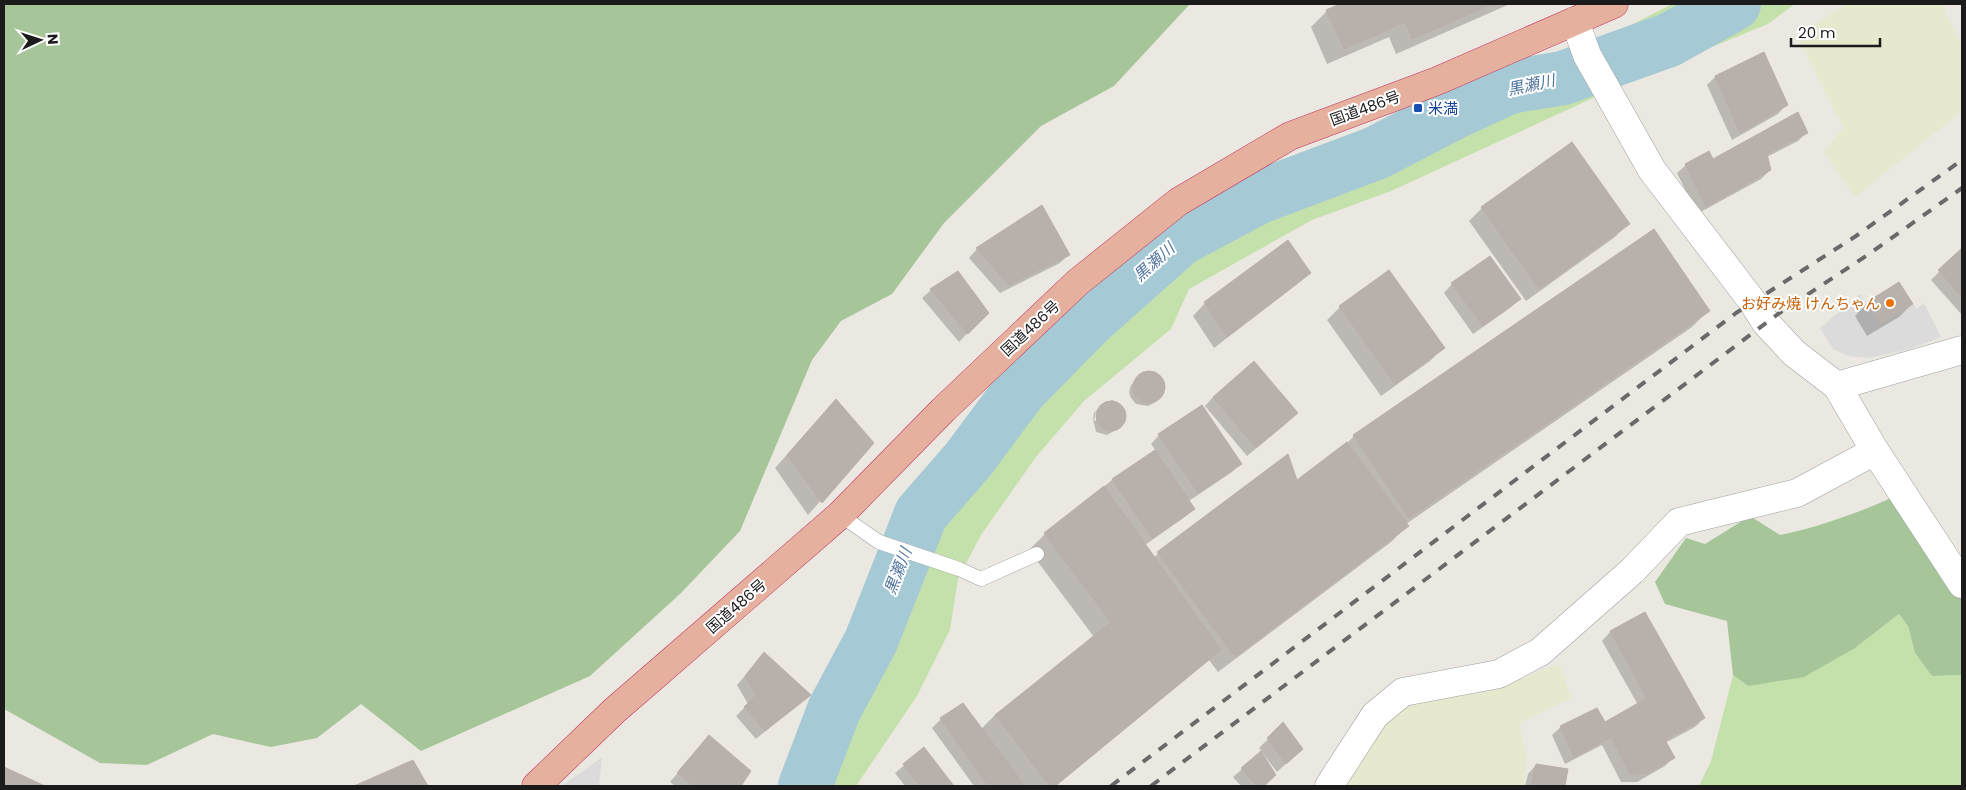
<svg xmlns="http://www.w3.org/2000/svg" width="1966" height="790" viewBox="0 0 1966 790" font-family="Poppins,'Noto Sans JP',sans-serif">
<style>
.farmland{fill:#e6e9ce}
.grass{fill:#c5e1ab}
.forest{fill:#a6c69a}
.parking{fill:#dbdbdb}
.shadow{fill:#0003}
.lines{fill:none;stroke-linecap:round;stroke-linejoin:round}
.river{stroke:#a5c9d5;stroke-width:54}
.building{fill:#b8b1ab;stroke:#bbafa5}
.service-casing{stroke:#9f9f9f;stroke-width:15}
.minor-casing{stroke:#9f9f9f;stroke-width:29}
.trunk-casing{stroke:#c23563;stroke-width:29}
.service{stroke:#fff;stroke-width:14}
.minor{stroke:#fff;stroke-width:28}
.trunk{stroke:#e6b09e;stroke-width:28}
.rail{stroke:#696969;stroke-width:4;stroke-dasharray:10 10;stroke-linecap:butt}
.transit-dot{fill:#1a4fb4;stroke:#fff;stroke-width:2}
.food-dot{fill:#e8710a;stroke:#fff;stroke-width:2}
.labels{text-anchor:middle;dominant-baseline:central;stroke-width:4;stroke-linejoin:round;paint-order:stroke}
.street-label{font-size:15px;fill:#1b1b1b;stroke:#fff}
.transit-label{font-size:15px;fill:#164399;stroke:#fff;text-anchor:start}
.food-label{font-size:15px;fill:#c56008;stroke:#fff;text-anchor:end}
.water-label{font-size:16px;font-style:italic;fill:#52779f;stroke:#fff}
</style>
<rect width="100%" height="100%" fill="#ebe8e1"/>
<path class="farmland" d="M1846 4H1944L1946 13 1962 47V111L1855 197 1824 152 1844 127 1835 112 1797 36Z
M1559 664 1571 698 1519 723 1526 757 1524 786H1329L1400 705 1503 686Z"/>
<path class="grass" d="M1672 4H1795L1768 24 1641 76 1391 191 1312 220 1189 289 1171 329 1084 401 1036 457 981 535 958 579 950 630 917 696 856 786H794L815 737 875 586 896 513 1077 320 1183 229 1336 146 1563 60Z
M1899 614 1908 626 1915 653 1932 676 1962 675V786H1699L1711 761 1733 675 1748 686 1855 648Z"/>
<path class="forest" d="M4 4H1190L1114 86 1041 126 944 223 892 294 841 321 812 360 740 531 681 593 590 676 421 751 361 704 317 738 271 747 213 734 147 765 100 763 4 709Z
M1903 493 1962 584V675L1932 676 1915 653 1908 626 1899 614 1855 648 1804 677 1748 686 1733 675 1727 621 1665 604 1655 582 1686 538 1705 544 1750 516 1780 535C1824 526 1862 511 1903 493Z"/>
<path class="parking" d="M1860 294 1880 324 1913 304 1916 309 1924 303 1941 337 1907 350 1869 358 1849 356 1833 349 1820 328Z
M602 757 599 786H562Z"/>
<path class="shadow" d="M1343 4H1510L1396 54 1389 37 1327 64 1311 27 1327 11Z
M1715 77 1786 105 1778 114 1732 140 1707 85Z
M1806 133 1798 141 1767 157 1770 170 1761 179 1697 214 1677 173 1686 165 1713 161Z
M1042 207 1069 254 1060 263 1000 293 969 258 977 249Z
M1482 208 1628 224 1615 237 1526 301 1469 221Z
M1962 249V315L1931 280Z
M1309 272 1296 285 1214 348 1193 316 1205 303Z
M1452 284 1519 299 1510 308 1473 334 1444 293Z
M1899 284 1912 304 1899 317 1867 336 1855 316 1867 303Z
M931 290 987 313 959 342 922 298Z
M1340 307 1443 348 1430 361 1381 396 1327 320Z
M1708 311 1692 327 1406 524 1407 526 1391 542 1218 672 1209 660 1056 786H974L932 728 941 719 963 704 981 729 995 715 1094 637 1029 550 1045 534 1112 480 1156 451 1151 444 1159 435 1240 464 1232 472 1189 501 1194 509 1185 517 1145 545 1154 557 1287 456 1297 482 1344 446 1354 436Z
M1151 373 1157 374 1163 383V392L1154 403 1148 406 1136 404 1131 398 1129 392 1131 385 1143 374Z
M1213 397 1288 422 1247 456 1205 406Z
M1113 400 1122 408 1125 412V420L1116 430 1107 435 1096 432 1093 419 1094 413 1096 411 1094 420 1096 421 1099 408 1102 404Z
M824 413 872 443 808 515 775 468Z
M1645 614 1704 718 1695 727 1665 743 1673 758 1665 766 1637 782H1621L1602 745 1565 764 1552 735 1561 727 1605 723 1638 705 1602 641 1610 632Z
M764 654 809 695 756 739 736 716 748 704 737 685Z
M1283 724 1302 749 1277 772 1259 748Z
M709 737 750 771 740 786H675L670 782Z
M924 749 952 786H905L895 773Z
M1260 753 1274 775 1262 786H1241L1233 777Z
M413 762 427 786H357Z
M1536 765 1566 770 1563 786H1525L1528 774Z
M4 769 42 786H4Z"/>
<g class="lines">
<path class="river" d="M805 786 834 710 871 641 921 514 968 460 1021 389 1089 320 1180 239 1259 197 1376 153 1453 113 1509 87 1563 78 1669 40 1734 4"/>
</g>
<path class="building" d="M1340 4H1492L1412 39 1405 22 1344 49 1326 10Z
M1764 52 1788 105 1740 133 1715 76Z
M1798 112 1808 133 1767 154 1771 170 1706 207 1685 164 1709 151 1713 159Z
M1572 142 1630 224 1539 289 1481 207Z
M1042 205 1070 255 1009 285 976 248Z
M1654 229 1710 311 1409 518 1353 435Z
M1288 240 1311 273 1227 337 1204 302Z
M1962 248V297L1938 270Z
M1490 256 1521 299 1483 326 1451 283Z
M1389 270 1445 348 1395 384 1339 306Z
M958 271 989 313 968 334 930 289Z
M1899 282 1913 304 1880 324 1867 302Z
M1254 361 1298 413 1256 448 1213 397Z
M1133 387a16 16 0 1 1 32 0a16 16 0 1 1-32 0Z
M836 399 874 443 822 503 787 455Z
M1096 416a15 15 0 1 1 30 0a15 15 0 1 1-30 0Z
M1202 405 1242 464 1198 493 1158 434Z
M1347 442 1409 526 1235 657 1157 552 1288 454 1297 480Z
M1155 450 1195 509 1152 538 1112 479Z
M1104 486 1221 650 1055 786H1050L995 715 1111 622 1044 533Z
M1645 612 1705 718 1665 740 1675 758 1647 773 1630 774 1611 737 1574 757 1560 726 1597 708 1605 722 1647 698 1610 631Z
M764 652 811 695 765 731 744 707 756 695 745 676Z
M963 703 1025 786H988L940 718Z
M1283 722 1303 749 1286 764 1267 738Z
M709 735 751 771 741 786H694L677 773Z
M924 747 954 786H920L903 764Z
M1261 751 1276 775 1264 786H1257L1241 768Z
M413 760 428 786H354Z
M1536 764 1568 769 1565 786H1531Z
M4 767 45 786H4Z"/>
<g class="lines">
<defs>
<path id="service" d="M840 515 879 542 959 569 981 579 1037 554"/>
<path id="minor" d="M1575 21 1587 55 1652 170 1752 301 1766 323 1794 353 1837 386 1875 451 1962 584
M1837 386 1962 350
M1329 786 1375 715 1403 692 1499 674 1540 652 1632 571 1679 522 1797 493 1875 451"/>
<path id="trunk" d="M536 786 614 711 840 515 943 410 1078 282 1178 202 1290 136 1437 81 1614 4"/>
</defs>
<use href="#service" class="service-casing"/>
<use href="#minor" class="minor-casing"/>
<use href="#trunk" class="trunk-casing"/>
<use href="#service" class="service"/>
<use href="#minor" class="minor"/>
<use href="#trunk" class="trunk"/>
<path class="rail" d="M1111 786 1736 313 1856 236 1962 160
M1151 786 1778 314 1869 254 1962 188"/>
</g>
<rect class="transit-dot" x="1413" y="103" width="10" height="10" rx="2.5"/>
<circle class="food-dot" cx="1890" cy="303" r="5"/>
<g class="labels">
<g class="street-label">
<text transform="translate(1365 108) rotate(-20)">国道486号</text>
<text transform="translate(1030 328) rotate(-43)">国道486号</text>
<text transform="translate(736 606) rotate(-41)">国道486号</text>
</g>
<g class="transit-label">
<text x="1428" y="108">米満</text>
</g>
<g class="food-label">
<text x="1880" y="303">お好み焼 けんちゃん</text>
</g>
<g class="water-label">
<text transform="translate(1531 85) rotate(-12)">黒瀬川</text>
<text transform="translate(1154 262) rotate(-42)">黒瀬川</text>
<text transform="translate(898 571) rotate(-69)">黒瀬川</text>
</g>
</g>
<rect width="1966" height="790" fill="none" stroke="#1b1b1b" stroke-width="10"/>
<g transform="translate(40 40) rotate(86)" stroke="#ffffff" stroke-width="4" paint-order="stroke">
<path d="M0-4L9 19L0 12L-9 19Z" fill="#1b1b1b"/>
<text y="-8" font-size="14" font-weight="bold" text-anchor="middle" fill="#1b1b1b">N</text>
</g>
<path d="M1791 38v8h89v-8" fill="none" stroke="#1b1b1b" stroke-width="2.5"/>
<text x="1798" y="38" font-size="15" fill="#1b1b1b" stroke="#ffffff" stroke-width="4" paint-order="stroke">20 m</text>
</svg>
